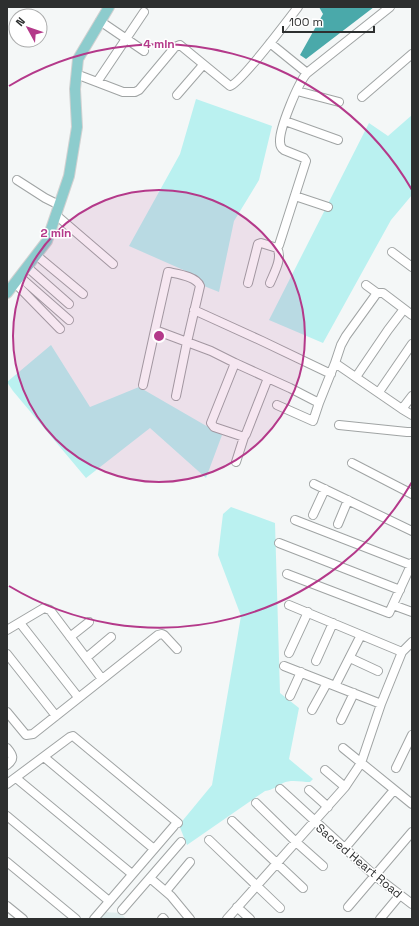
<svg xmlns="http://www.w3.org/2000/svg" width="419" height="926" viewBox="0 0 419 926" font-family="'Space Grotesk',sans-serif">
<style>
.built{fill:#e0eded}
.green{fill:#baf1f0}
.water{fill:#4aa9aa}
.lines{fill:none;stroke-linecap:round;stroke-linejoin:round}
.minor-casing{stroke:#a0a4a4;stroke-width:10}
.major-casing{stroke:#d1d1d1;stroke-width:12}
.minor{stroke:#fff;stroke-width:8}
.major{stroke:#8dcccd;stroke-width:10}
.ring{fill:none;stroke:#b4398a;stroke-width:2}
.labels{text-anchor:middle;dominant-baseline:central;stroke-width:3;stroke-linejoin:round;paint-order:stroke}
.street-label{font-size:12px;fill:#2d2f2f;stroke:#fff}
.centre{fill:#b4398a;stroke:#fff;stroke-width:2}
.ring-label{font-size:12px;text-anchor:middle;font-weight:bold;fill:#b4398a;stroke:#fff;stroke-width:3;stroke-linejoin:round;paint-order:stroke}
</style>
<rect width="100%" height="100%" fill="#f4f7f7"/>
<path class="built" d="M104 912 121 913 126 919H98Z"/>
<path class="green" d="M196 99 272 126 259 180 234 221 219 292 204 286 197 276 129 246 180 154Z
M412 115V195L391 220 323 343 269 320 369 123 388 136Z
M51 345 90 407 139 387 222 435 206 478 150 428 86 478 13 391 7 382Z
M231 507 275 523 280 693 299 708 289 759 313 779 310 782C302 782 291 779 283 783 277 786 273 790 265 791L187 845 179 825 212 785 241 616 218 555 223 514Z"/>
<path class="water" d="M319 7H374L306 59 300 55 323 14Z"/>
<g class="lines">
<defs>
<path id="minor" d="M100 21 144 51
M270 43 307 73 390 7
M76 74 123 92H135L139 90 175 47 180 45 230 86C241 83 288 20 298 7
M97 82 144 12
M297 91 339 102
M177 95 203 65
M362 97 412 54
M285 121 338 140
M17 180 45 198 59 205
M295 196 328 207
M56 215 113 264
M392 252 412 267
M36 255 83 294
M27 267 69 304
M20 277 69 320
M15 283 60 329
M248 283 258 244 261 243 277 248 279 245 306 161 304 158 284 150C281 148 280 146 280 142 279 129 298 83 307 73
M270 283C274 273 283 258 277 248
M366 285 377 293
M194 310 262 341 331 374
M235 363 211 423 214 427 244 437 246 434 268 378
M335 363 341 345 346 336 377 293H383L412 315
M356 377 388 330 404 309
M143 385 155 330
M379 392 412 344
M176 396 187 342 200 286C196 276 177 274 168 272L155 330 211 351 235 363 290 388 319 403 335 363 402 409 412 396
M277 405 313 421 319 403
M402 409 412 415
M339 425 407 432H412
M236 462 244 437
M352 463 412 494
M314 484 412 531
M313 515 325 489
M295 520 411 565
M338 524 348 500
M279 543 400 590
M287 574 389 613 412 563
M289 605 402 652
M393 605 412 612
M20 623 78 697
M7 630 44 608 50 610 102 679
M70 637 89 622
M289 653 308 612
M7 654 56 716
M86 658 111 637
M350 658 378 671
M316 661 333 623
M284 666 381 704
M335 686 361 635
M290 696 301 672
M312 710 327 683
M7 712 26 735 33 734 158 635 162 634 164 635 177 649
M341 720 354 693
M7 748C13 755 15 759 7 765
M343 748 412 804
M44 757 154 849
M396 768 412 735
M325 770 345 787
M16 778 132 874
M7 784 70 737 73 736 178 823
M280 789 374 875 412 904
M309 790 328 807
M256 803 296 842 323 866
M7 816 109 901
M232 821 303 888
M209 840 280 908
M345 848 394 790
M7 862 76 919
M150 878 171 896 190 919
M166 891 190 862
M7 906 23 919
M237 907 250 919
M348 907 412 832
M122 910 181 842
M94 919 174 826
M162 919 163 918 164 919
M227 919 345 787 361 763 381 704 402 652 412 642
M380 919 400 895"/>
<path id="major" d="M7 293 47 241 69 176 77 127 75 89 78 59 109 7"/>
</defs>
<use href="#minor" class="minor-casing"/>
<use href="#major" class="major-casing"/>
<use href="#minor" class="minor"/>
<use href="#major" class="major"/>
</g>
<circle cx="159" cy="336" r="146" fill="#b4398a" fill-opacity=".12"/>
<g class="ring">
<circle cx="159" cy="336" r="146"/>
<path d="M412 482A292 292 0 0 1 9 586M9 86A292 292 0 0 1 412 190"/>
</g>
<g class="labels">
<g class="street-label">
<text transform="translate(359 861) rotate(40)">Sacred Heart Road</text>
</g>
</g>
<circle cx="159" cy="336" r="6" class="centre"/>
<g class="ring-label">
<text x="159" y="48">4 min</text>
<text x="56" y="237">2 min</text>
</g>
<rect width="419" height="926" fill="none" stroke="#2d2f2f" stroke-width="16"/>
<g transform="translate(28 28) rotate(310)"><circle r="19" fill="#ffffff" stroke="#abacac"/>
<path d="M0-3L7 15L0 10L-7 15Z" fill="#b4398a"/>
<text y="-6" font-size="11" font-weight="bold" text-anchor="middle" fill="#2d2f2f">N</text>
</g>
<path d="M283 26v6h91v-6" fill="none" stroke="#2d2f2f" stroke-width="2"/>
<text x="289" y="26" font-size="12" fill="#2d2f2f" stroke="#ffffff" stroke-width="3" paint-order="stroke">100 m</text>
</svg>
